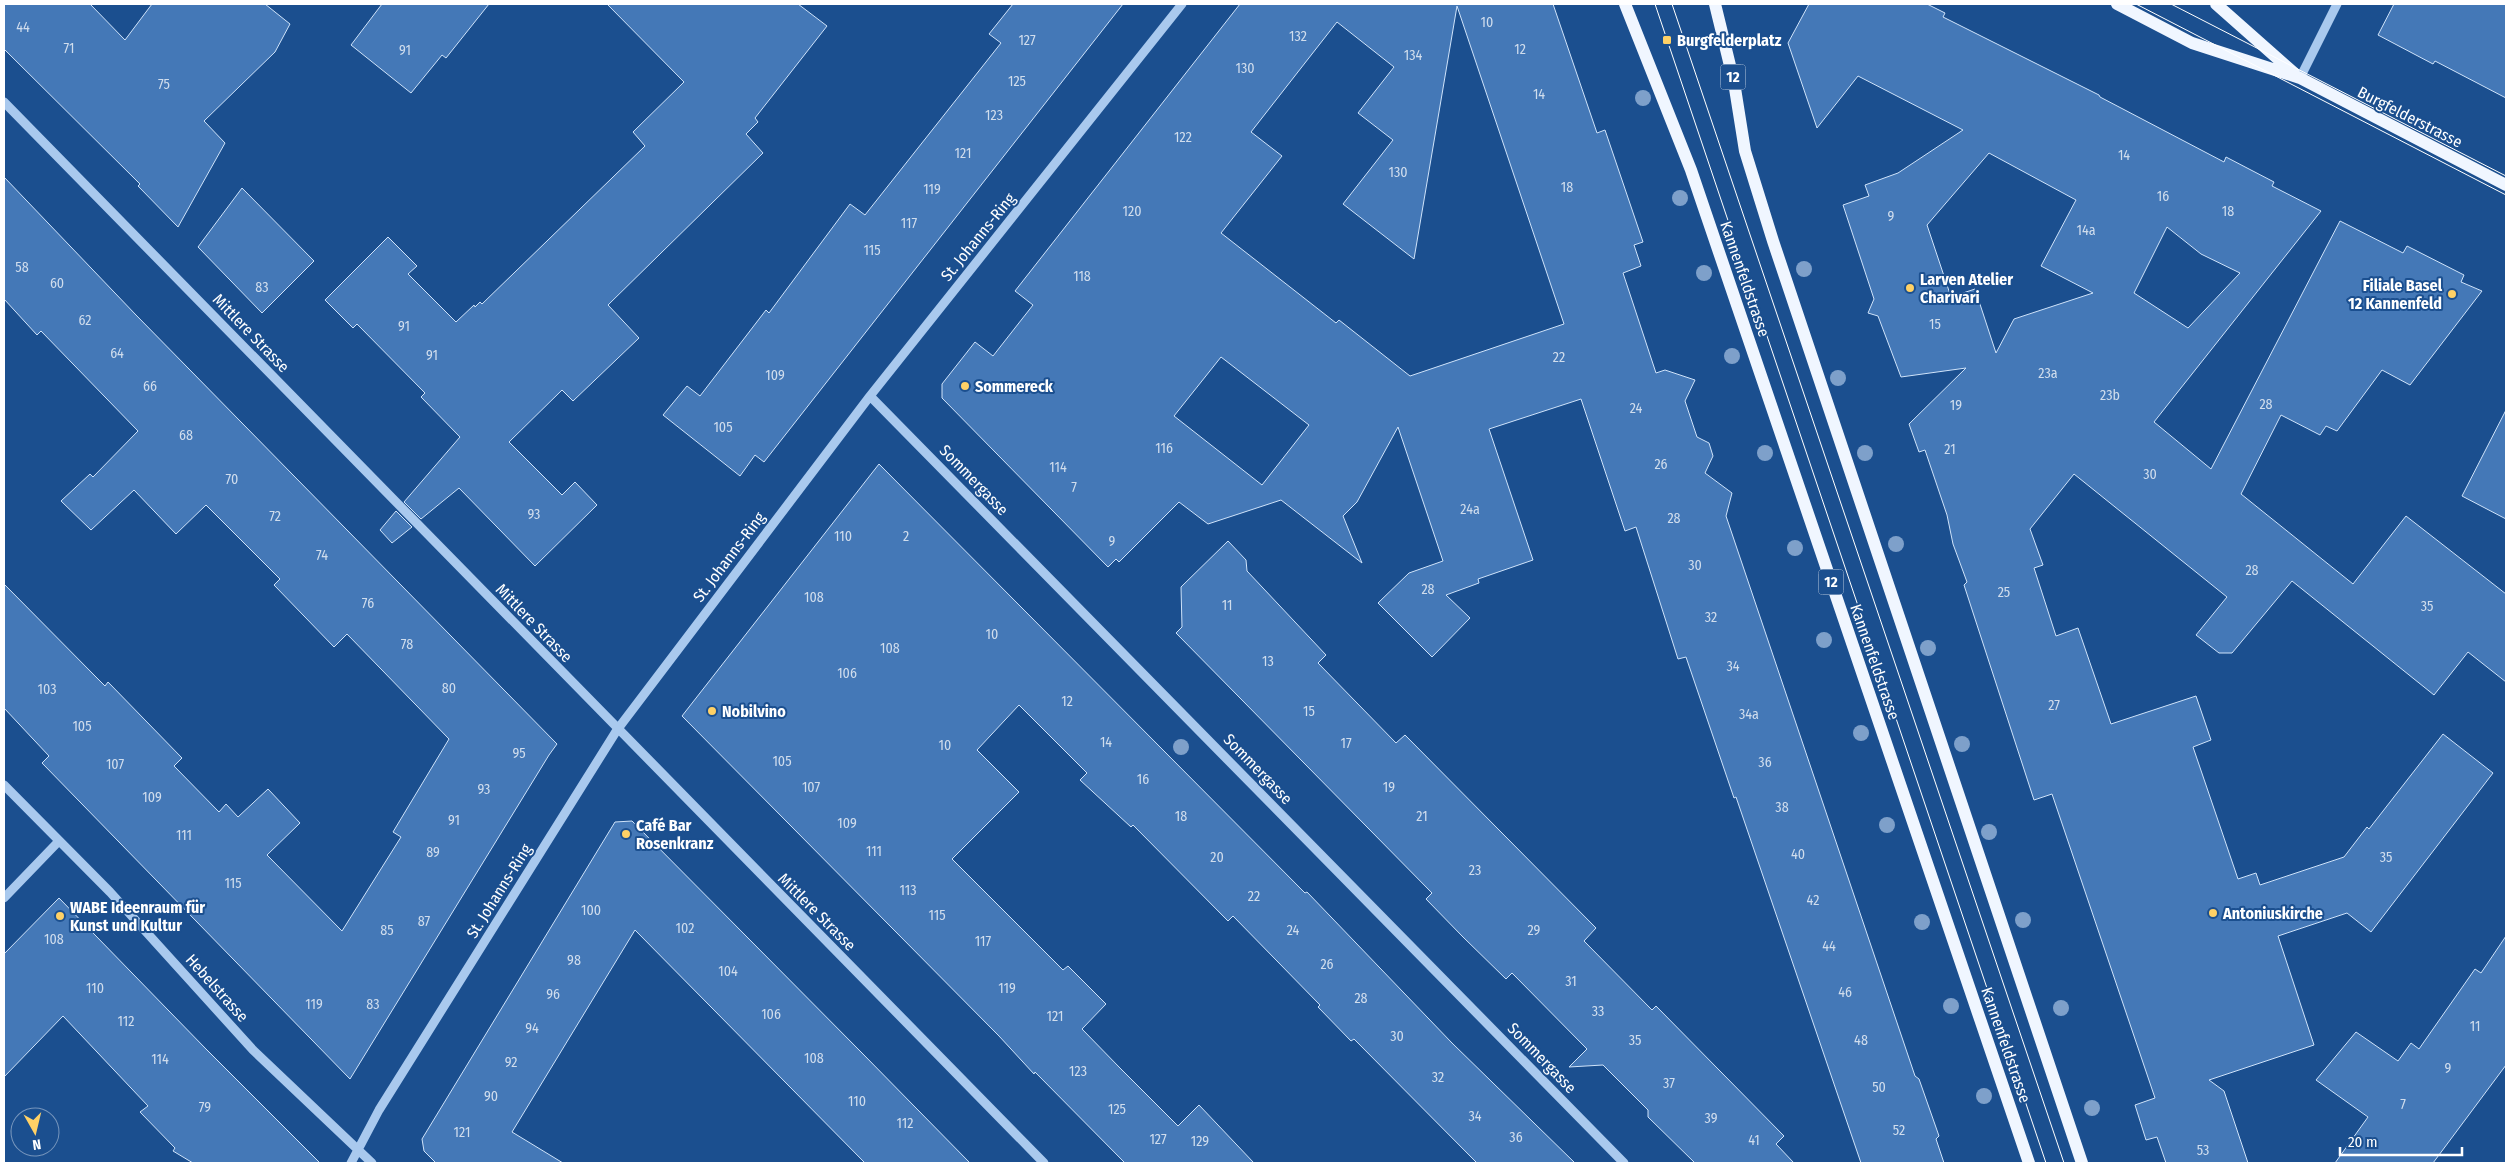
<svg xmlns="http://www.w3.org/2000/svg" width="2510" height="1167" viewBox="0 0 2510 1167" font-family="'Fira Sans Condensed',sans-serif">
<style>
.building{fill:#4478b7;stroke:#cfe3fa;fill-rule:evenodd}
.lines{fill:none;stroke-linecap:round;stroke-linejoin:round}
.minor{stroke:#a9c9ee;stroke-width:9}
.major{stroke:#f0f6ff;stroke-width:12}
.tram{stroke:#fff;stroke-width:1}
.tree{fill:#7ea0ca}
.poi-dot{fill:#ffd166;stroke:#1b4f8f;stroke-width:2}
.labels{text-anchor:middle;dominant-baseline:central;stroke-width:4;stroke-linejoin:round;paint-order:stroke}
.number-label{font-size:14px;fill:#d0dded}
.shield{fill:#1b4f8f;stroke:#bbcadd;stroke-width:1}
.shield-label{font-size:15px;font-weight:bold;fill:#fff}
.poi-label{font-size:16px;font-weight:bold;fill:#fff;stroke:#1b4f8f;text-anchor:start}
.street-label{font-size:16px;fill:#fff;stroke:#1b4f8f}
</style>
<rect width="100%" height="100%" fill="#1b4f8f"/>
<path class="building" d="M4 4H90L125 40 152 4H265L290 24 275 52 204 121 225 143 178 227 138 186 140 184 4 49Z
M382 4H489L446 58 442 55 411 93 351 45Z
M607 4H798L827 26 755 118 758 122 746 134 763 153 608 305 639 338 573 401 562 390 509 442 562 495 575 482 597 505 535 566 459 488 421 519 404 502 460 437 421 397 425 393 357 324 353 328 325 300 388 237 417 266 408 274 456 322 474 305 475 307 480 302 482 304 645 146 633 132 684 82Z
M1013 4H1123L764 462 755 455 740 476 663 415 687 386 700 396 766 310 769 313 850 204 865 215 1001 43 989 34Z
M1240 4H1553L1597 133 1605 130 1643 242 1634 245 1641 266 1623 273 1656 373 1665 370 1695 380 1685 401 1697 437 1709 443 1713 456 1705 473 1732 493 1726 516 1915 1076 1919 1079 1939 1136 1936 1139 1944 1163H1861L1736 797 1734 798 1686 657 1678 659 1636 527 1625 531 1581 399 1489 429 1533 560 1478 579 1479 583 1446 595 1470 618 1432 657 1378 603 1409 573 1443 561 1398 427 1357 502 1343 516 1362 563 1281 500 1208 524 1179 502 1119 562 1116 559 1108 567 942 398V384L975 342 993 356 1033 305 1015 291ZM1457 6 1564 324 1410 376 1339 320 1336 323 1221 233 1282 156 1251 132 1337 22 1394 67 1358 113 1393 140 1343 204 1414 259ZM1221 357 1309 425 1262 485 1174 416Z
M1809 4H1927L1945 13 1943 17 2099 95 2100 97 2224 162 2226 157 2249 169 2274 182 2272 186 2321 211 2154 422 2211 469 2340 221 2403 253 2407 246 2464 275 2461 282 2482 291 2410 385 2382 370 2337 431 2326 426 2320 435 2281 415 2241 494 2353 584 2406 516 2506 594V682L2468 652 2434 695 2292 581 2232 653H2219L2196 635 2227 597 2074 474 2030 529 2043 565 2034 568 2056 636 2078 628 2111 724 2196 696 2211 740 2193 747 2238 879 2256 873 2260 885 2344 857 2367 827 2369 829 2443 734 2493 773 2371 932 2347 913 2278 936 2314 1045 2209 1080 2224 1091 2248 1163H2166L2157 1137 2146 1140 2135 1105 2155 1098 2052 794 2034 800 1964 585 1967 582 1953 544 1947 515 1925 450 1919 452 1909 424 1966 368 1901 377 1878 316 1868 313 1874 299 1843 205 1869 196 1865 185 1898 173 1963 130 1858 76 1817 128 1788 43ZM1989 153 2076 200 2041 266 2093 293 2014 319 1996 353 1975 289 1951 297 1927 225ZM2167 227 2201 254 2240 273 2188 328 2134 293Z
M2394 4H2506V98L2435 61 2433 64 2378 35Z
M4 177 136 315 557 744 549 755 350 1079 42 763 49 756 4 708V584L96 677 105 686 108 682 182 758 174 766 219 812 226 804 238 817 268 789 300 823 267 855 342 931 401 837 393 832 449 739 347 634 334 647 274 585 280 579 206 505 176 534 134 490 91 530 61 501 90 474 93 477 138 431 41 331 37 335 4 299Z
M242 188 314 261 262 313 198 247Z
M2506 410V519L2462 496Z
M879 464 1305 893 1307 892 1452 1043 1575 1163H1477L1354 1039 1351 1041 1318 1007 1320 1005 1233 916 1228 921 1133 825 1131 827 1080 780 1087 773 1019 705 977 750 1019 792 952 859 1063 970 1068 966 1106 1004 1082 1029 1120 1068 1178 1126 1199 1105 1254 1163H1125L1035 1072 1034 1074 999 1036 682 716Z
M396 511 412 527 392 543 380 530Z
M1228 541 1246 560 1247 571 1326 655 1318 663 1396 743 1405 735 1596 928 1584 941 1652 1010 1656 1006 1784 1136 1776 1144 1794 1163H1695L1648 1117V1110L1603 1065 1569 1067 1587 1049 1512 973 1506 979 1463 937 1426 899 1432 893 1176 633 1182 627 1181 587Z
M632 821 862 1053 970 1163H865L635 930 512 1132 563 1163H436L424 1151 422 1139 615 822Z
M59 898 206 1049 320 1163H193L173 1151 175 1148 140 1112 148 1106 63 1016 4 1077V954Z
M2506 936V1065L2433 1163H2335L2368 1117 2316 1080 2356 1032 2398 1061 2411 1043 2419 1049 2475 969 2481 973Z"/>
<g class="lines">
<path class="minor" d="M2300 78 2337 4
M4 102 1044 1163
M870 396 1624 1163
M4 785 110 892 253 1050 372 1163
M4 898 58 842
M351 1163 379 1110 617 730 870 396 1182 4"/>
<path class="major" d="M1625 4 1691 170 2029 1163
M1715 4 1734 82 1745 151 1773 241 2082 1163
M2117 4 2192 43 2300 78 2506 185
M2216 4 2294 73"/>
<path class="tram" d="M1655 4 2046 1163
M1672 4 2064 1163
M2136 4 2506 195
M2171 4 2506 176"/>
</g>
<g class="tree">
<circle cx="1643" cy="98" r="8"/>
<circle cx="1680" cy="198" r="8"/>
<circle cx="1804" cy="269" r="8"/>
<circle cx="1704" cy="273" r="8"/>
<circle cx="1732" cy="356" r="8"/>
<circle cx="1838" cy="378" r="8"/>
<circle cx="1765" cy="453" r="8"/>
<circle cx="1865" cy="453" r="8"/>
<circle cx="1896" cy="544" r="8"/>
<circle cx="1795" cy="548" r="8"/>
<circle cx="1824" cy="640" r="8"/>
<circle cx="1928" cy="648" r="8"/>
<circle cx="1861" cy="733" r="8"/>
<circle cx="1962" cy="744" r="8"/>
<circle cx="1181" cy="747" r="8"/>
<circle cx="1887" cy="825" r="8"/>
<circle cx="1989" cy="832" r="8"/>
<circle cx="2023" cy="920" r="8"/>
<circle cx="1922" cy="922" r="8"/>
<circle cx="1951" cy="1006" r="8"/>
<circle cx="2061" cy="1008" r="8"/>
<circle cx="1984" cy="1096" r="8"/>
<circle cx="2092" cy="1108" r="8"/>
</g>
<g class="poi-dot">
<rect x="1662" y="35" width="10" height="10" rx="2.5"/>
<circle cx="1910" cy="288" r="5"/>
<circle cx="2452" cy="294" r="5"/>
<circle cx="965" cy="386" r="5"/>
<circle cx="712" cy="711" r="5"/>
<circle cx="626" cy="834" r="5"/>
<circle cx="2213" cy="913" r="5"/>
<circle cx="60" cy="916" r="5"/>
</g>
<g class="labels">
<g class="number-label">
<text x="1487" y="22">10</text>
<text x="23" y="27">44</text>
<text x="1298" y="36">132</text>
<text x="1027" y="40">127</text>
<text x="69" y="48">71</text>
<text x="1520" y="49">12</text>
<text x="405" y="50">91</text>
<text x="1413" y="55">134</text>
<text x="1245" y="68">130</text>
<text x="1017" y="81">125</text>
<text x="164" y="84">75</text>
<text x="1539" y="94">14</text>
<text x="994" y="115">123</text>
<text x="1183" y="137">122</text>
<text x="963" y="153">121</text>
<text x="2124" y="155">14</text>
<text x="1398" y="172">130</text>
<text x="1567" y="187">18</text>
<text x="932" y="189">119</text>
<text x="2163" y="196">16</text>
<text x="1132" y="211">120</text>
<text x="2228" y="211">18</text>
<text x="1891" y="216">9</text>
<text x="909" y="223">117</text>
<text x="2086" y="230">14a</text>
<text x="872" y="250">115</text>
<text x="22" y="267">58</text>
<text x="1082" y="276">118</text>
<text x="57" y="283">60</text>
<text x="262" y="287">83</text>
<text x="85" y="320">62</text>
<text x="1935" y="324">15</text>
<text x="404" y="326">91</text>
<text x="117" y="353">64</text>
<text x="432" y="355">91</text>
<text x="1559" y="357">22</text>
<text x="2048" y="373">23a</text>
<text x="775" y="375">109</text>
<text x="150" y="386">66</text>
<text x="2110" y="395">23b</text>
<text x="2266" y="404">28</text>
<text x="1956" y="405">19</text>
<text x="1636" y="408">24</text>
<text x="723" y="427">105</text>
<text x="186" y="435">68</text>
<text x="1164" y="448">116</text>
<text x="1950" y="449">21</text>
<text x="1661" y="464">26</text>
<text x="1058" y="467">114</text>
<text x="2150" y="474">30</text>
<text x="232" y="479">70</text>
<text x="1074" y="487">7</text>
<text x="1470" y="509">24a</text>
<text x="534" y="514">93</text>
<text x="275" y="516">72</text>
<text x="1674" y="518">28</text>
<text x="843" y="536">110</text>
<text x="906" y="536">2</text>
<text x="1112" y="541">9</text>
<text x="322" y="555">74</text>
<text x="1695" y="565">30</text>
<text x="2252" y="570">28</text>
<text x="1428" y="589">28</text>
<text x="2004" y="592">25</text>
<text x="814" y="597">108</text>
<text x="368" y="603">76</text>
<text x="1227" y="605">11</text>
<text x="2427" y="606">35</text>
<text x="1711" y="617">32</text>
<text x="992" y="634">10</text>
<text x="407" y="644">78</text>
<text x="890" y="648">108</text>
<text x="1268" y="661">13</text>
<text x="1733" y="666">34</text>
<text x="847" y="673">106</text>
<text x="449" y="688">80</text>
<text x="47" y="689">103</text>
<text x="1067" y="701">12</text>
<text x="2054" y="705">27</text>
<text x="1309" y="711">15</text>
<text x="1749" y="714">34a</text>
<text x="82" y="726">105</text>
<text x="1106" y="742">14</text>
<text x="1346" y="743">17</text>
<text x="945" y="745">10</text>
<text x="519" y="753">95</text>
<text x="782" y="761">105</text>
<text x="1765" y="762">36</text>
<text x="115" y="764">107</text>
<text x="1143" y="779">16</text>
<text x="811" y="787">107</text>
<text x="1389" y="787">19</text>
<text x="484" y="789">93</text>
<text x="152" y="797">109</text>
<text x="1782" y="807">38</text>
<text x="1181" y="816">18</text>
<text x="1422" y="816">21</text>
<text x="454" y="820">91</text>
<text x="847" y="823">109</text>
<text x="184" y="835">111</text>
<text x="874" y="851">111</text>
<text x="433" y="852">89</text>
<text x="1798" y="854">40</text>
<text x="1217" y="857">20</text>
<text x="2386" y="857">35</text>
<text x="1475" y="870">23</text>
<text x="233" y="883">115</text>
<text x="908" y="890">113</text>
<text x="1254" y="896">22</text>
<text x="1813" y="900">42</text>
<text x="591" y="910">100</text>
<text x="937" y="915">115</text>
<text x="424" y="921">87</text>
<text x="685" y="928">102</text>
<text x="387" y="930">85</text>
<text x="1293" y="930">24</text>
<text x="1534" y="930">29</text>
<text x="54" y="939">108</text>
<text x="983" y="941">117</text>
<text x="1829" y="946">44</text>
<text x="574" y="960">98</text>
<text x="1327" y="964">26</text>
<text x="728" y="971">104</text>
<text x="1571" y="981">31</text>
<text x="95" y="988">110</text>
<text x="1007" y="988">119</text>
<text x="1845" y="992">46</text>
<text x="553" y="994">96</text>
<text x="1361" y="998">28</text>
<text x="314" y="1004">119</text>
<text x="373" y="1004">83</text>
<text x="1598" y="1011">33</text>
<text x="771" y="1014">106</text>
<text x="1055" y="1016">121</text>
<text x="126" y="1021">112</text>
<text x="2475" y="1026">11</text>
<text x="532" y="1028">94</text>
<text x="1397" y="1036">30</text>
<text x="1635" y="1040">35</text>
<text x="1861" y="1040">48</text>
<text x="814" y="1058">108</text>
<text x="160" y="1059">114</text>
<text x="511" y="1062">92</text>
<text x="2448" y="1068">9</text>
<text x="1078" y="1071">123</text>
<text x="1438" y="1077">32</text>
<text x="1669" y="1083">37</text>
<text x="1879" y="1087">50</text>
<text x="491" y="1096">90</text>
<text x="857" y="1101">110</text>
<text x="2403" y="1104">7</text>
<text x="205" y="1107">79</text>
<text x="1117" y="1109">125</text>
<text x="1475" y="1116">34</text>
<text x="1711" y="1118">39</text>
<text x="905" y="1123">112</text>
<text x="1899" y="1130">52</text>
<text x="462" y="1132">121</text>
<text x="1516" y="1137">36</text>
<text x="1158" y="1139">127</text>
<text x="1754" y="1140">41</text>
<text x="1200" y="1141">129</text>
<text x="2203" y="1150">53</text>
</g>
<g class="shield">
<rect x="1720.5" y="64.5" width="25" height="25" rx="4"/>
<rect x="1818.5" y="569.5" width="25" height="25" rx="4"/>
</g>
<g class="shield-label">
<text x="1733" y="77">12</text>
<text x="1831" y="582">12</text>
</g>
<g class="poi-label">
<text x="1677" y="40">Burgfelderplatz</text>
<text x="1920" y="279">Larven Atelier<tspan x="1920" dy="18">Charivari</tspan></text>
<text x="2442" y="285" text-anchor="end">Filiale Basel<tspan x="2442" dy="18">12 Kannenfeld</tspan></text>
<text x="975" y="386">Sommereck</text>
<text x="722" y="711">Nobilvino</text>
<text x="636" y="825">Café Bar<tspan x="636" dy="18">Rosenkranz</tspan></text>
<text x="70" y="907">WABE Ideenraum für<tspan x="70" dy="18">Kunst und Kultur</tspan></text>
<text x="2223" y="913">Antoniuskirche</text>
</g>
<g class="street-label">
<text transform="translate(2410 117) rotate(27)">Burgfelderstrasse</text>
<text transform="translate(978 237) rotate(-51)">St. Johanns-Ring</text>
<text transform="translate(1745 279) rotate(71)">Kannenfeldstrasse</text>
<text transform="translate(251 333) rotate(46)">Mittlere Strasse</text>
<text transform="translate(974 480) rotate(46)">Sommergasse</text>
<text transform="translate(729 557) rotate(-53)">St. Johanns-Ring</text>
<text transform="translate(534 623) rotate(46)">Mittlere Strasse</text>
<text transform="translate(1875 662) rotate(71)">Kannenfeldstrasse</text>
<text transform="translate(1258 769) rotate(46)">Sommergasse</text>
<text transform="translate(499 891) rotate(-58)">St. Johanns-Ring</text>
<text transform="translate(817 912) rotate(45)">Mittlere Strasse</text>
<text transform="translate(217 988) rotate(48)">Hebelstrasse</text>
<text transform="translate(2006 1045) rotate(71)">Kannenfeldstrasse</text>
<text transform="translate(1542 1058) rotate(46)">Sommergasse</text>
</g>
</g>
<rect width="2510" height="1167" fill="none" stroke="#ffffff" stroke-width="10"/>
<g transform="translate(35 1132) rotate(172)"><circle r="24" fill="#1b4f8f" stroke="#7695bc"/>
<path d="M0-4L9 19L0 12L-9 19Z" fill="#ffd166"/>
<text y="-8" font-size="14" font-weight="bold" text-anchor="middle" fill="#ffffff">N</text>
</g>
<path d="M2340 1147v8h122v-8" fill="none" stroke="#ffffff" stroke-width="2.5"/>
<text x="2348" y="1147" font-size="15" fill="#ffffff" stroke="#1b4f8f" stroke-width="4" paint-order="stroke">20 m</text>
</svg>
